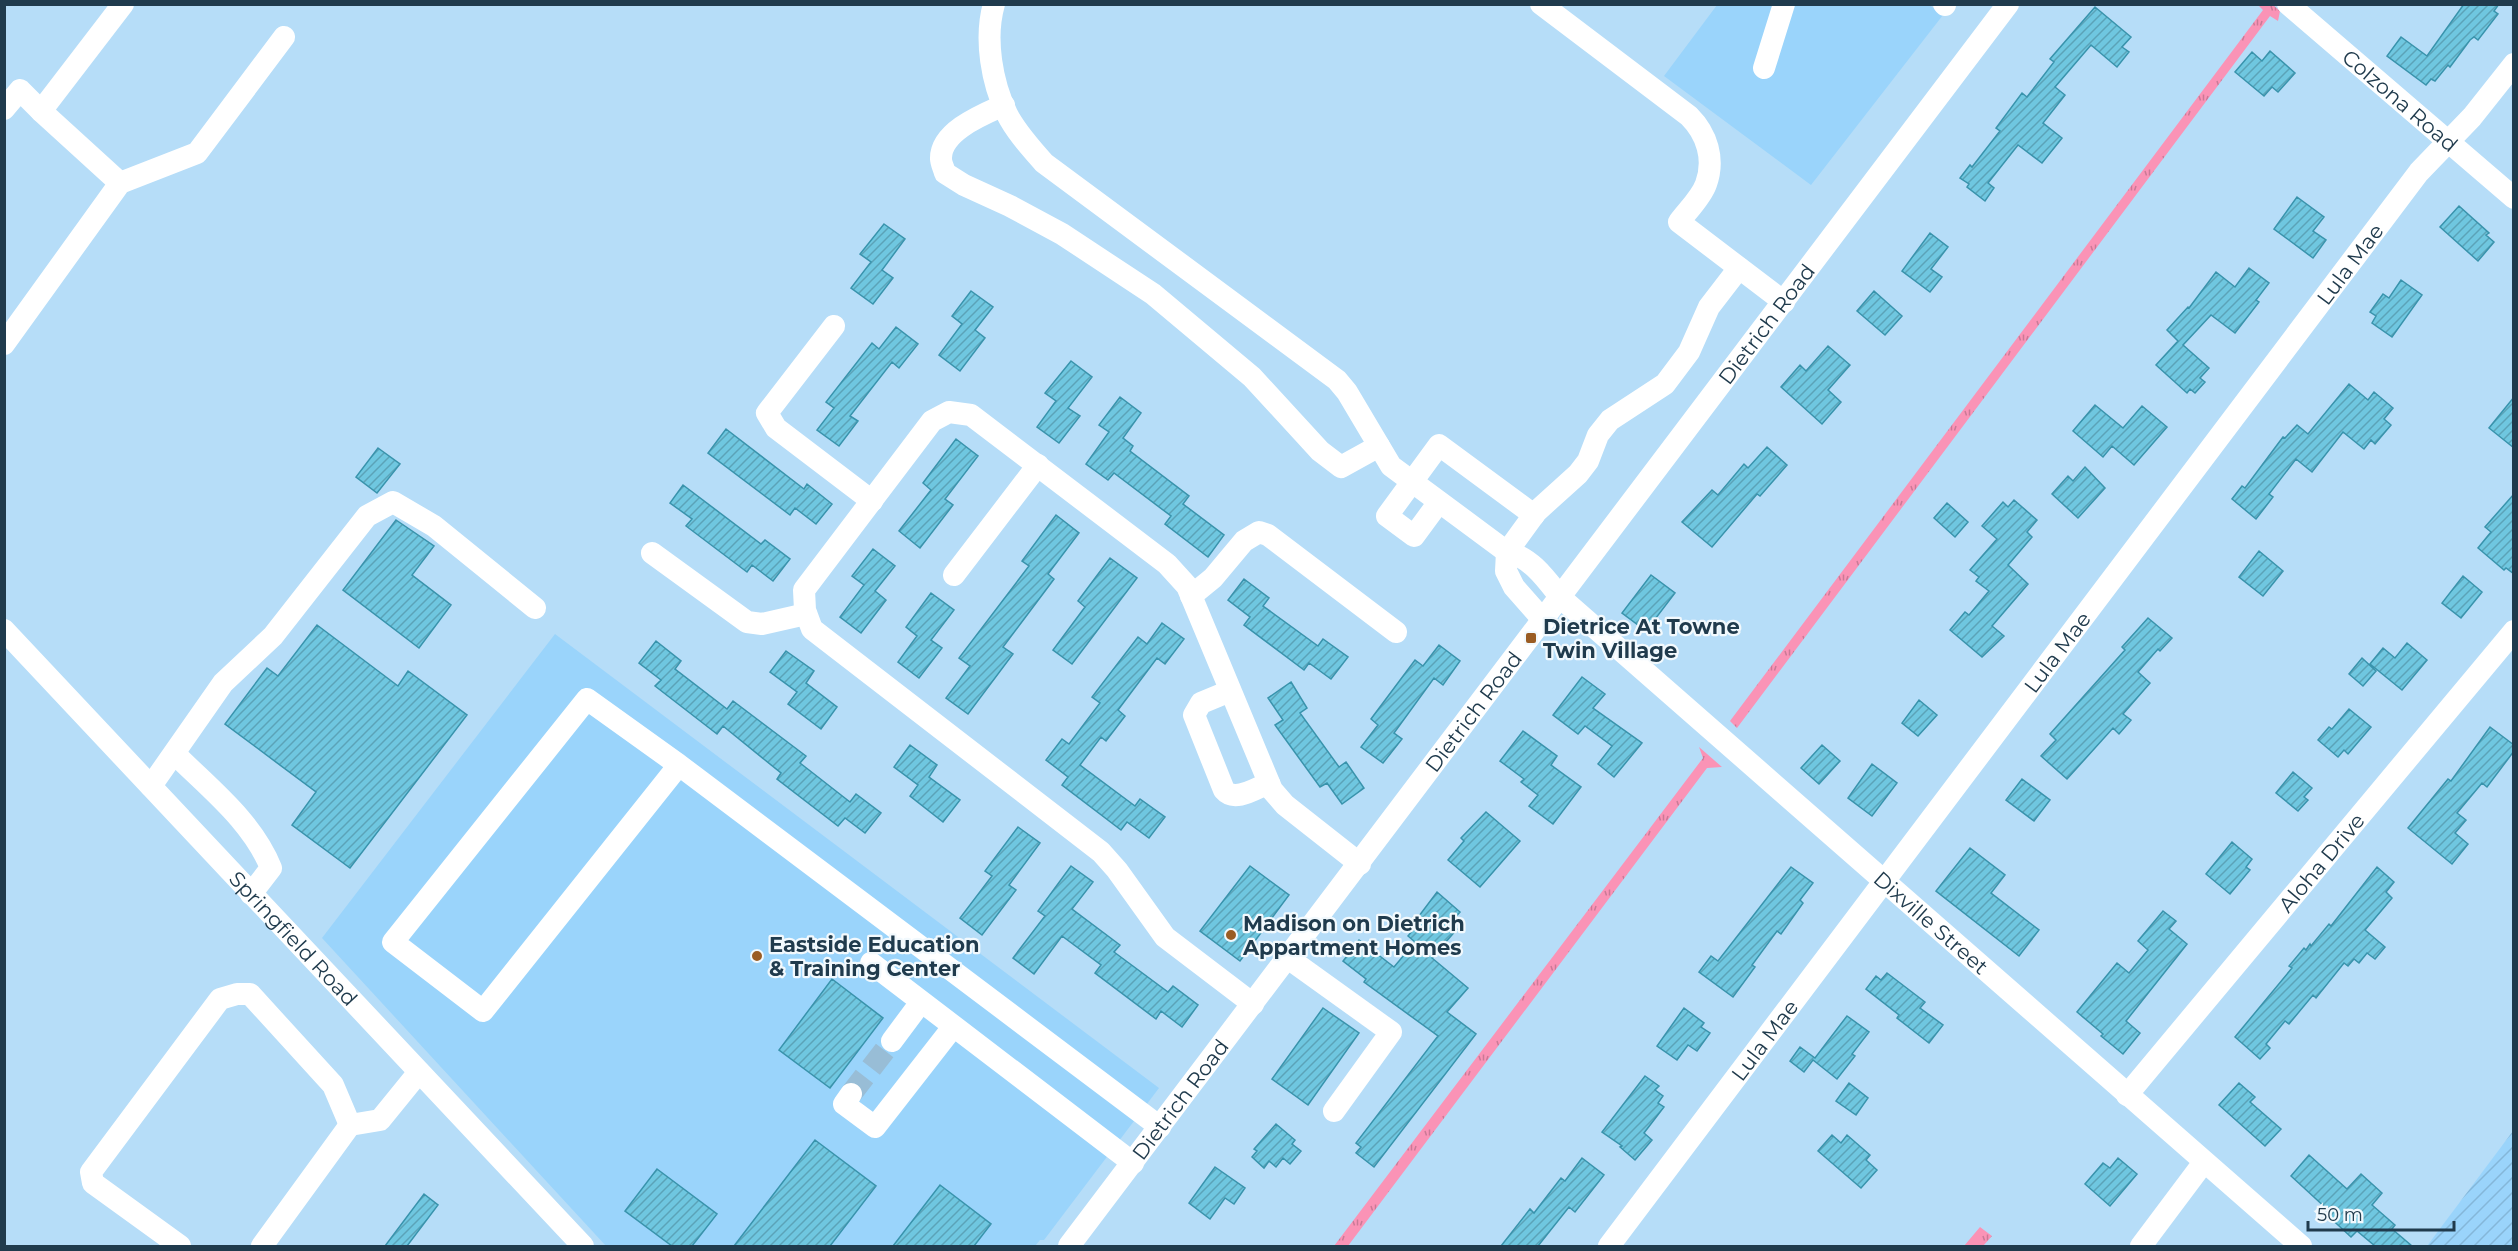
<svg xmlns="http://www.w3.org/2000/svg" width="2518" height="1251" viewBox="0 0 2518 1251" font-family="Montserrat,sans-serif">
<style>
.built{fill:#9ad4fb}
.industrial{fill:url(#industrial-furrows)}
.grass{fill:url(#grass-tufts)}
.building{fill:url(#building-hatch);stroke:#3993ac;stroke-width:1.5}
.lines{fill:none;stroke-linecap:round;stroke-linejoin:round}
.minor-tunnel{stroke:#98bdd6;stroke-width:22;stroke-dasharray:22 11;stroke-linecap:butt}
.minor{stroke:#fff;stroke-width:22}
.poi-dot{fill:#9a5c23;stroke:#f2f9fd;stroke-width:2}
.labels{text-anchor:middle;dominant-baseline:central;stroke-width:4.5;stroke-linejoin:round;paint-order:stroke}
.street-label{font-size:21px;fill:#203b4d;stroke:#f2f9fd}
.poi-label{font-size:21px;font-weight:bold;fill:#203b4d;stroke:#f2f9fd;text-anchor:start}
</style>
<defs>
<pattern id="industrial-furrows" width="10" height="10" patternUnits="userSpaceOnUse" patternTransform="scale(1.5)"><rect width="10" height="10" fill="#9ad4fb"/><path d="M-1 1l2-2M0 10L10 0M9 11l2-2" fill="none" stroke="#84b7d9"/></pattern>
<pattern id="grass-tufts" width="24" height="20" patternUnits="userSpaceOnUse" patternTransform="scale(1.5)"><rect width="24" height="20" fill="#fa93b6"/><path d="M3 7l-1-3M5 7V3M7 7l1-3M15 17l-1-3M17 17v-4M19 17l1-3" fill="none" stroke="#ca7996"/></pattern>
<pattern id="building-hatch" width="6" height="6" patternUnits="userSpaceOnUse" patternTransform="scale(1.5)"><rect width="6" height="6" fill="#6fc7e0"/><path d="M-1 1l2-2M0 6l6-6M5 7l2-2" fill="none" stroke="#5ba3b8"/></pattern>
</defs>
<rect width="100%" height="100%" fill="#b6ddf8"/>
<path class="built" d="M1928 4 1943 15 1811 185 1664 76 1717 5Z
M555 634 1159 1088 1044 1240H1040L1035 1246H606L322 938Z"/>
<path class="industrial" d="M2513 1131V1246H2427Z"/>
<path class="grass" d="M2258 5H2273L2280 11 2278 21 2270 16 1737 728 1730 721 2263 10Z
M1699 747 1722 767 1707 768 1348 1246H1334L1703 758Z
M1980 1227 1992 1236 1983 1246H1964Z"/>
<path class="building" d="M2464 4H2499L2494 11 2498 14 2478 40 2474 37 2470 40 2450 67 2448 65 2435 81 2431 79 2426 85 2387 56 2401 37 2427 56Z
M2095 7 2131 37 2122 47 2129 52 2117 67 2091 45 2055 87 2065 95 2043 123 2062 138 2042 163 2018 145 1988 183 1994 188 1985 201 1967 187 1969 184 1960 178 1970 165 1972 167 2000 131 1996 128 2022 93 2027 97 2054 62 2050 59Z
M2270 51 2295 73 2278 92 2272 87 2264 96 2235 72 2252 52 2262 61Z
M2297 197 2324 217 2313 231 2326 240 2313 258 2274 229Z
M2459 206 2489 233 2486 235 2494 242 2478 261 2440 227Z
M884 224 905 239 882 270 893 278 873 304 851 288 871 262 860 254Z
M1930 233 1948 247 1931 269 1942 277 1930 292 1902 271Z
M2249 268 2269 283 2256 300 2259 302 2235 333 2211 315 2183 345 2209 368 2200 378 2205 382 2195 393 2190 389 2187 393 2156 365 2178 341 2167 330 2188 307 2189 308 2216 272 2235 287Z
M2401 280 2422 295 2392 337 2372 323 2376 316 2370 312 2383 294 2389 298Z
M971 291 993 307 975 330 985 338 960 371 939 355 962 324 952 316Z
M1874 291 1902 316 1885 335 1857 311Z
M896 327 918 344 899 368 892 362 850 416 858 421 839 446 817 430 834 408 826 402 872 343 879 349Z
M1828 346 1850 365 1828 390 1841 402 1822 424 1781 387 1800 365 1806 371Z
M1071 361 1092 377 1068 408 1080 416 1059 443 1037 427 1056 401 1045 393Z
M2349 384 2368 400 2374 392 2393 408 2384 419 2391 425 2375 444 2371 440 2364 449 2343 432 2312 472 2296 459 2269 494 2273 497 2256 519 2232 499 2242 486 2245 488 2283 437 2285 438 2297 425 2308 434Z
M1120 397 1141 413 1123 438 1133 446 1130 451 1189 496 1183 504 1224 535 1208 557 1165 524 1171 516 1114 473 1108 480 1086 464 1109 432 1099 425Z
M2514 397V448L2489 428Z
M2095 405 2123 428 2142 406 2167 427 2134 465 2112 446 2103 457 2073 431Z
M726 429 804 489 807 484 832 504 816 524 795 508 790 515 708 453Z
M956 439 978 456 945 499 953 505 920 548 899 531 931 490 923 483Z
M1767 447 1787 465 1760 496 1757 494 1712 547 1682 522 1712 490 1718 495 1744 464 1748 468Z
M378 448 400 464 377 493 356 477Z
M2085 467 2105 488 2078 518 2052 494 2068 476 2073 481Z
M683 485 761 544 765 540 790 559 773 581 752 565 747 572 686 526 692 519 670 503Z
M2514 494V574L2506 568 2504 570 2478 548 2491 532 2485 527Z
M2014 500 2037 520 2027 532 2032 537 2008 565 2028 584 1992 626 2004 636 1982 657 1950 630 1965 612 1969 615 1989 591 1976 581 1979 577 1970 570 1997 539 1982 526 2003 502 2008 507Z
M1947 503 1968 522 1955 537 1934 518Z
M1056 515 1079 533 1048 574 1054 579 1003 647 1013 654 968 714 946 698 970 666 959 658 1029 566 1022 561Z
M396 520 434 546 412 575 451 605 419 648 343 590Z
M873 549 895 566 875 591 886 600 861 633 840 617 864 585 852 576Z
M2259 551 2283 571 2263 596 2239 577Z
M1110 558 1137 578 1072 664 1053 650 1085 607 1078 601Z
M1651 575 1675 593 1646 631 1622 613Z
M2463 576 2482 592 2461 618 2442 603Z
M1244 579 1269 598 1263 606 1318 646 1323 639 1348 657 1331 679 1309 663 1304 670 1244 625 1250 617 1228 600Z
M931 593 954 610 931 640 942 648 919 678 898 662 917 636 906 627Z
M2148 618 2172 638 2160 651 2158 649 2138 672 2150 683 2123 714 2131 720 2119 734 2113 728 2067 779 2041 756 2056 740 2050 734 2125 650 2122 647Z
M1162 623 1184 639 1165 664 1157 658 1118 710 1125 716 1106 741 1101 737 1080 765 1135 806 1140 799 1165 817 1149 838 1127 822 1121 830 1062 785 1068 777 1046 760 1062 739 1069 744 1100 703 1092 697 1138 637 1147 644Z
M317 625 398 686 408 671 467 715 350 868 292 825 316 792 225 724 267 668 278 676Z
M656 641 681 661 675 669 727 709 733 701 806 756 800 763 850 802 856 794 881 813 865 833 845 818 838 826 777 779 781 773 723 726 717 734 655 686 661 680 639 663Z
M2407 643 2427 660 2402 690 2370 664 2383 648 2395 658Z
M1439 645 1460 661 1443 685 1434 678 1394 733 1402 739 1383 763 1361 747 1378 725 1371 719 1415 660 1423 666Z
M786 651 814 671 806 683 837 707 821 729 788 704 797 692 770 672Z
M2362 658 2376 671 2363 686 2349 674Z
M1582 677 1605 694 1593 708 1642 743 1614 777 1598 764 1612 746 1585 726 1578 734 1553 715Z
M1291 682 1307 708 1300 713 1339 767 1346 762 1364 788 1342 804 1327 783 1320 787 1275 725 1283 720 1268 698Z
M1919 700 1937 715 1918 736 1902 723Z
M2349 709 2371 727 2348 754 2344 750 2338 757 2318 740 2329 727 2332 729Z
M2490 727 2514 745V751L2487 787 2482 783 2457 813 2466 820 2455 833 2468 844 2452 864 2408 828 2448 779 2451 781Z
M1523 731 1557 756 1551 765 1581 787 1553 824 1529 806 1538 795 1521 782 1524 779 1500 761Z
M910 745 937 765 929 777 960 800 943 822 910 796 918 785 894 767Z
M1822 745 1840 761 1819 784 1801 768Z
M1872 764 1897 783 1872 816 1848 798Z
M2293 772 2312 788 2304 797 2308 800 2298 811 2276 793Z
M2022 779 2050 800 2034 821 2006 800Z
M1486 812 1520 841 1480 887 1448 860 1464 841 1461 838Z
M1018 827 1040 843 1009 885 1016 890 982 935 960 918 992 876 985 871Z
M2232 842 2252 859 2246 867 2250 870 2230 894 2206 874Z
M1970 848 2005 875 1991 893 2039 930 2019 956 1936 891Z
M1071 866 1093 882 1072 909 1120 945 1114 952 1168 992 1173 986 1198 1005 1182 1027 1161 1011 1156 1019 1095 973 1101 965 1062 936 1034 974 1013 958 1045 916 1038 911Z
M1250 866 1289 895 1240 961 1200 931Z
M1791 867 1813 883 1800 900 1803 903 1781 934 1777 931 1752 965 1755 967 1733 997 1699 972 1711 956 1718 961Z
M2377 867 2394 882 2386 892 2392 898 2365 930 2385 947 2375 959 2367 953 2359 963 2354 959 2348 966 2344 963 2316 998 2313 995 2289 1024 2285 1021 2266 1044 2270 1048 2260 1059 2235 1037 2292 968 2289 966 2304 948 2306 950 2310 944 2311 946 2329 924 2331 926Z
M1437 892 1460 912 1450 923 1457 929 1432 958 1468 988 1447 1012 1476 1034 1374 1167 1356 1153 1361 1147 1356 1143 1438 1036 1364 982 1366 979 1343 961 1359 940 1394 967 1415 942 1408 936 1419 923 1416 920Z
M2163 911 2176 921 2169 929 2187 944 2126 1021 2140 1033 2123 1054 2101 1036 2103 1034 2077 1012 2117 963 2129 973 2148 950 2138 941Z
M1887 973 1925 1002 1920 1008 1943 1025 1929 1043 1897 1018 1899 1015 1866 989 1876 976 1881 980Z
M832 979 883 1018 830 1088 779 1050Z
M1323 1008 1359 1033 1308 1105 1272 1079Z
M1684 1008 1704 1023 1701 1027 1710 1033 1697 1051 1688 1045 1677 1060 1657 1046Z
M1847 1016 1869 1032 1852 1054 1855 1056 1837 1079 1813 1060 1804 1072 1790 1061 1800 1047 1815 1058Z
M1645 1076 1659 1086 1655 1090 1663 1096 1658 1103 1664 1107 1644 1133 1652 1140 1635 1160 1620 1147 1622 1146 1602 1132Z
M1849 1083 1868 1098 1856 1115 1836 1101Z
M2239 1083 2255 1097 2250 1102 2281 1129 2265 1146 2219 1105Z
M1276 1124 1295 1140 1292 1144 1301 1151 1290 1164 1283 1158 1276 1167 1269 1161 1264 1168 1252 1157 1257 1151 1254 1149Z
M1832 1135 1841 1143 1847 1135 1870 1155 1866 1160 1877 1170 1861 1188 1818 1151Z
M815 1140 876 1186 830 1246H734Z
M2309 1155 2347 1189 2361 1174 2382 1193 2372 1205 2395 1225 2392 1229 2412 1246H2375L2357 1231 2351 1237 2325 1213 2328 1210 2291 1176Z
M1582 1158 1604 1175 1575 1212 1569 1207 1538 1246H1501L1530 1209 1534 1213 1561 1178 1565 1181Z
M2118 1158 2137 1174 2110 1206 2085 1184 2103 1163 2110 1168Z
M1215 1167 1245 1188 1234 1204 1225 1198 1210 1219 1189 1203Z
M657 1169 717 1214 692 1246H672L625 1211Z
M940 1185 991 1224 974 1246H893Z
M424 1194 438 1205 407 1246H385Z"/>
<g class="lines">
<path class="minor-tunnel" d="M851 1094 892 1041"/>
<g class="minor">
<path id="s1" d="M994 4C984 39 992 83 1007 114 1016 132 1031 148 1044 163L1337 380 1347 392 1391 466 1507 552C1531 557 1546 579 1561 598L2301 1246"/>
<path d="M1541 4 1689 116C1707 134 1715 159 1706 184 1701 198 1687 211 1679 222L1784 302"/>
<path d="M1944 4 1945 5"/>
<path id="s2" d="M2288 4 2514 198"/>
<path d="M1764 68 1784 4"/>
<path d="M1004 105C984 114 940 131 941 159 941 163 944 169 945 173L964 185 1010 206 1062 234 1153 294 1252 377 1320 451 1341 467 1379 446"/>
<path d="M4 109 20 90 41 111"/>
<path d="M120 183 41 111 123 4"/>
<path d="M834 326 767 413 776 428 872 501"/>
<path d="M4 344 120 183 197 153 284 37"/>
<path d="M1439 502 1414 536 1387 516 1439 445 1534 515"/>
<path d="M652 553 747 622 762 624 806 614"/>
<path d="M954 575 1038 465"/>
<path d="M1191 596 1213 578 1244 541 1259 532 1268 535 1396 632"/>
<path d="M1544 621 1514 587 1506 571 1507 552 1536 512 1578 474 1588 461 1598 435 1610 420 1665 384 1689 352 1709 307 1739 268"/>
<path id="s3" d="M4 630 583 1246"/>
<path d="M1230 691 1201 703 1194 715 1224 790C1235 803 1256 788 1269 783"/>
<path d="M175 754C210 789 252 821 271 868L251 894"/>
<path d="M679 765 587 699 393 942 483 1011 679 765 1160 1127"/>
<path d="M151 786 223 683 273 636 367 516 393 502 434 526 535 608"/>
<path d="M1288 958 1391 1032 1334 1111"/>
<path d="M871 963 1133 1163"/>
<path d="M1253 1004 1165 937 1117 870 1101 852 812 629 805 610 804 590 932 421 949 412 971 415 1167 564 1187 586 1272 790 1285 805 1360 864"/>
<path d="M892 1041 921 1002"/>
<path d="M851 1094 844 1104 875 1127 953 1027"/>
<path id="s4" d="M2127 1095 2514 631"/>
<path d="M180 1246 93 1183 91 1172 220 999 237 994H250L333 1085 350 1125"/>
<path d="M262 1246 350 1125 380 1120 419 1072"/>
<path id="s5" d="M1069 1246 2008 4"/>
<path id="s6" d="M1609 1246 2419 172 2472 117 2514 64"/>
<path d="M2141 1246 2204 1162"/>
</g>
</g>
<g class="poi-dot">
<rect x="1525" y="632" width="12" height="12" rx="3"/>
<circle cx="1231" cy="935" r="6"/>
<circle cx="757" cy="956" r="6"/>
</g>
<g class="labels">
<g class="street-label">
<text stroke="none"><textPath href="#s2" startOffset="148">Colzona Road</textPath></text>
<text stroke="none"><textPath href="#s6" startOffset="1230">Lula Mae</textPath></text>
<text stroke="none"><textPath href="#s5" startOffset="1156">Dietrich Road</textPath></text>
<text stroke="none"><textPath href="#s6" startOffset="744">Lula Mae</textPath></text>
<text stroke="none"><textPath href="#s5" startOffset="670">Dietrich Road</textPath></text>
<text stroke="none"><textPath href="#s4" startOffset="303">Aloha Drive</textPath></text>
<text stroke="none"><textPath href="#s1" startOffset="1350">Dixville Street</textPath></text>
<text stroke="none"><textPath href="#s3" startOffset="423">Springfield Road</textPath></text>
<text stroke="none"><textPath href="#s6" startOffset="258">Lula Mae</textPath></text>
<text stroke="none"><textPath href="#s5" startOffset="184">Dietrich Road</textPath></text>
</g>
<g class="poi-label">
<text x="1543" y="626">Dietrice At Towne<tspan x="1543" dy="24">Twin Village</tspan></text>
<text x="1243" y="923">Madison on Dietrich<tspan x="1243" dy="24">Appartment Homes</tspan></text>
<text x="769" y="944">Eastside Education<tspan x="769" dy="24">&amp; Training Center</tspan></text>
</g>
</g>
<rect width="2518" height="1251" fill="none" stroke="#203b4d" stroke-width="12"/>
<path d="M2308 1221v9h146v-9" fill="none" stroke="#203b4d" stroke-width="3"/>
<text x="2317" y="1221" font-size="18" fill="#203b4d" stroke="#f2f9fd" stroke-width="4.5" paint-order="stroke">50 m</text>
</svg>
